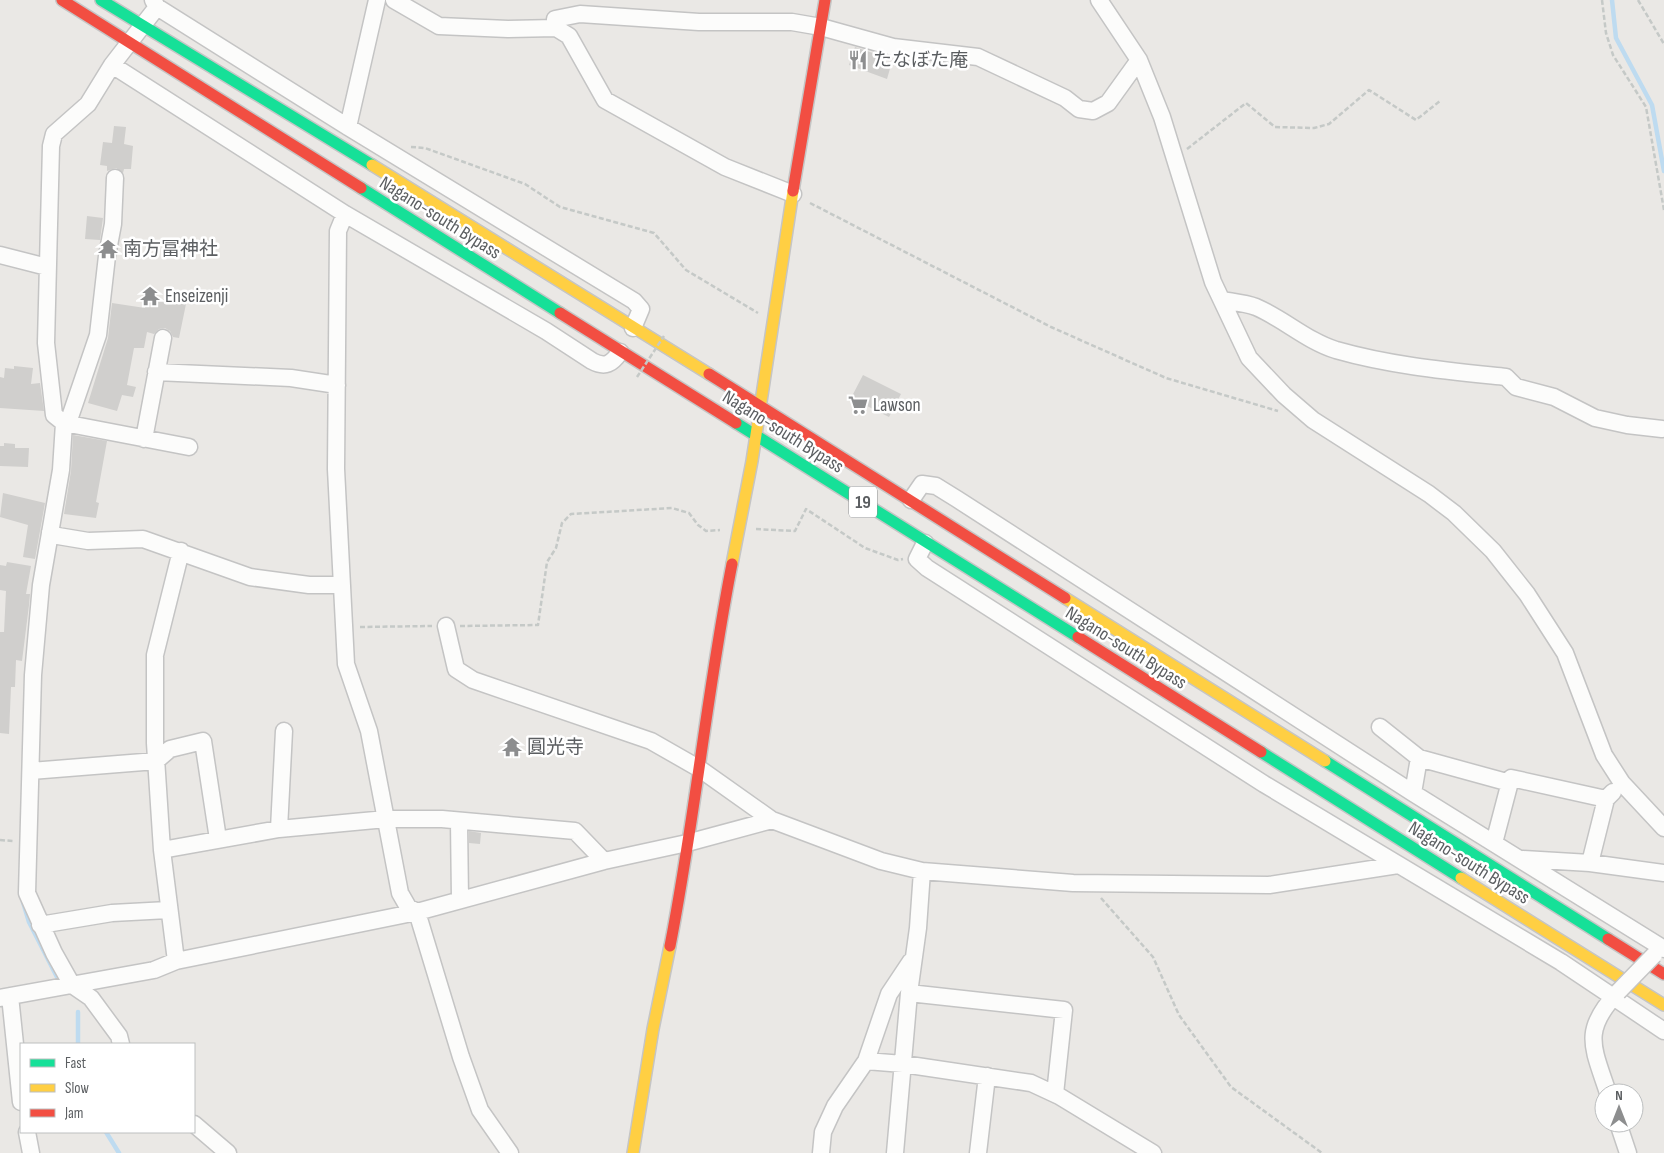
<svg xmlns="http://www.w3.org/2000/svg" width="1664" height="1153" viewBox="0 0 1664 1153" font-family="'Sofia Sans Condensed','Noto Sans JP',sans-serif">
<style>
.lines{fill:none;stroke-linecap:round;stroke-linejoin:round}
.stream{stroke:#bedbf0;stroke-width:4.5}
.building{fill:#d0cfcd}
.street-casing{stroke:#c4c4c4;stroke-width:19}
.fast-casing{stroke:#c5c5c5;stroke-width:14}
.slow-casing{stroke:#c5c5c5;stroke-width:14}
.jam-casing{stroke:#c5c5c5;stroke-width:14}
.path{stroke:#c5c9c7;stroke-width:2.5;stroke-dasharray:5 2.5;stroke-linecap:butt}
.street{stroke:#fcfcfb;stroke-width:16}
.fast{stroke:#16e098;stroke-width:11}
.slow{stroke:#ffcf43;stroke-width:11}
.jam{stroke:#f24e42;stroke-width:11}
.street-bridge-casing{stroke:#c4c4c4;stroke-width:19;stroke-linecap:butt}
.path-bridge{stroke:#c5c9c7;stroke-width:2.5;stroke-dasharray:5 2.5;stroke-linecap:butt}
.street-bridge{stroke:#fcfcfb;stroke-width:16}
.labels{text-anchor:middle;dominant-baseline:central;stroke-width:5;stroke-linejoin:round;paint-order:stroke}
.shield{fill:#fff;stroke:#8c8e90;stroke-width:1}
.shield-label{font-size:18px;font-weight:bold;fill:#5b5e61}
.poi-label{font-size:19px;fill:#5b5e61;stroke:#fff;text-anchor:start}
.street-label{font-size:19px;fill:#5b5e61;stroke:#fff}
</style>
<rect width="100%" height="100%" fill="#eae8e5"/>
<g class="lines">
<path class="stream" d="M1612 0 1616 38 1652 105 1664 171
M23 902 29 922 57 977
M78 1044V1012
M106 1132 119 1153"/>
</g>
<path class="building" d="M855 47 879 55 877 60 891 65 887 79 849 65Z
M114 126 126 127 124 144 133 146 131 169H124L123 173 116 168 107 171V166L100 165 103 142 112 143Z
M87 216 103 218 100 240 85 239Z
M152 297 186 304 179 338 173 337 170 331 165 328 159 329 154 334 147 332 144 348H134L127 385 136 387 133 397 122 395 117 411 88 403 108 338 112 303 145 308 147 299 151 300Z
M14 366 33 368 31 384 40 383 44 411 0 408V377L4 378 5 368 14 369Z
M863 375 901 394 889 417 851 398Z
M73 435 107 441 96 502 99 503 96 518 64 514 71 471Z
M4 443 15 444V448H29L28 467 0 466V446H4Z
M3 493 45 503 35 559 23 557 28 525 0 517Z
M7 562 31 566 26 594H30L29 605 22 661 16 660 15 687H11L9 734 0 733V632H4L6 591 0 590V565L6 566Z
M469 831 481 833 480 844 469 843Z"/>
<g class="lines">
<defs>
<path id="street" d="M153 0 157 7 348 127 634 301 641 309 633 328
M394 0 439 26 508 29 556 28 569 36 605 100 725 167 793 194
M1099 0 1139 60 1162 117 1213 282 1249 358 1284 395 1313 420 1429 494 1454 513 1493 551 1527 594 1565 653 1604 755 1622 783 1664 828
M556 28 555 19 580 14 699 22H792L821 27 893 47 978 57 1065 98 1079 109 1093 111 1108 103 1139 60
M112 65 345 214 546 331 592 361C605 368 612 364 620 352
M348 127 377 0
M345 214 338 231 336 469 346 664 369 731 400 893 408 907 417 912 461 1057 480 1110 510 1153
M0 255 47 267
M1222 300C1233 302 1245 303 1256 307 1284 319 1307 341 1336 350 1392 366 1449 371 1506 377L1516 387 1554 397 1595 418 1627 425 1662 429
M156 372 291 378 337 385
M64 423 69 420 98 335 107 256 113 224 115 178
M64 423 189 447
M144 439 163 338
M911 500 922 484 936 486 957 499 1413 793 1664 949
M50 532 58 536 88 541 143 539 250 577 309 585H341
M925 543 917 559 927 568 1264 784 1561 962 1664 1031
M446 626 456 669 473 680 651 741 700 769 772 820 881 861 922 871 1073 883 1269 885 1398 865
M1380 727 1419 758 1510 783
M31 771 156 761 170 749 203 741 218 839
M1413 793 1419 758
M459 822 460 899
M279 829 284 731
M1494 843 1511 778 1606 799
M162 850 279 829 386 819H442L575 831 604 861
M1523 859 1590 863 1664 873
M1590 863 1606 799 1613 792
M40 925 112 913 168 910
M176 961 162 850 155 743V655L181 551
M909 993 1064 1010 1055 1094
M10 996 21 1102
M0 998 154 970 176 961 417 912 604 861 687 843 772 820
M121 1044 119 1036 91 998 72 985 54 953 27 893 33 675 41 585 61 470 64 423 54 415 46 343 51 146 54 134 88 104 112 65 157 7
M866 1061 903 1064 1031 1083 1059 1096 1153 1153
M1608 1093C1593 1047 1581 1031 1618 992
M1618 1123 1628 1153
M194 1124 228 1153
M27 1132 31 1153
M821 1153 823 1132 835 1106 866 1061 889 994 911 961
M895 1153 909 993 918 928 922 871
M978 1153 987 1076"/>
<path id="fast" d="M101 0 372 165
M361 188 560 313
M736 423 1078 637
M1261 752 1461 878
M1325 761 1608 939"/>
<path id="slow" d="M372 165 709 374
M732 564 752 461 793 191
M1065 598 1325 761
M1461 878 1664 1005
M633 1153 653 1029 670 946"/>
<path id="jam" d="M62 0 361 188
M793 191 825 0
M560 313 736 423
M709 374 1065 598
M1078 637 1261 752
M1608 939 1664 974
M670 946C695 819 707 690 732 564"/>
</defs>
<use href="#street" class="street-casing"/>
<use href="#fast" class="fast-casing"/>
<use href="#slow" class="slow-casing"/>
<use href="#jam" class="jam-casing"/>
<path class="path" d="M1602 0 1606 33 1613 55 1646 107 1664 210
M1638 0 1664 44
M411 147 425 148 525 184 560 207 654 233 686 270 758 313
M1187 149 1246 103 1275 127 1314 128 1329 124 1369 90 1416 120 1440 101
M810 203 1051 327 1166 378 1278 411
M756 529 795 531 806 509 865 548 898 560 903 559
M460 626 538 625 547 562 556 548 562 523 571 514 672 508 689 513 698 525 706 531 720 530
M360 627 432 626
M0 840 13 841
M1101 898 1153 957 1179 1015 1231 1087 1322 1153"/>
<use href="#street" class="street"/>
<use href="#fast" class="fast"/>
<use href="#slow" class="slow"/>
<use href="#jam" class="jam"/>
<defs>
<path id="street-bridge" d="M1618 992 1654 955"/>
</defs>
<use href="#street-bridge" class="street-bridge-casing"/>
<path class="path-bridge" d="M637 377 664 336"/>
<use href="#street-bridge" class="street-bridge"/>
</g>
<defs>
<symbol id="restaurant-bare" viewBox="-9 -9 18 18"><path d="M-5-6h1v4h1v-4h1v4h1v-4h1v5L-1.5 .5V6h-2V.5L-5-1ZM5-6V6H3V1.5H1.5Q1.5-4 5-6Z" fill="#8d8e8f" stroke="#fff" stroke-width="2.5" paint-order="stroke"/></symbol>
<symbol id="temple-bare" viewBox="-9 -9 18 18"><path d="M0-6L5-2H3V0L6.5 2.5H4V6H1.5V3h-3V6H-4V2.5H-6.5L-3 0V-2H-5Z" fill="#8d8e8f" stroke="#fff" stroke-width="2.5" paint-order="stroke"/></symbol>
<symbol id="supermarket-bare" viewBox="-9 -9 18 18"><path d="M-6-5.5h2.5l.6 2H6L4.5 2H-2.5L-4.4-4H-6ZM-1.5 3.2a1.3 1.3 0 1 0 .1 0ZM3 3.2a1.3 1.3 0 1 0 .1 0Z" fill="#8d8e8f" stroke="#fff" stroke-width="2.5" paint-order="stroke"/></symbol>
</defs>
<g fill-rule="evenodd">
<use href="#restaurant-bare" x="844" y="46" width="28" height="28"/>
<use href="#temple-bare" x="94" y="235" width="28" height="28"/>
<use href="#temple-bare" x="136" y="282" width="28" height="28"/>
<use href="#supermarket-bare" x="844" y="391" width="28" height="28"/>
<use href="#temple-bare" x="498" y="733" width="28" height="28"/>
</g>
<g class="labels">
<rect class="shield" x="849" y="486.5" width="28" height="31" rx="4"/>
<g class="shield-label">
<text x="863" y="502">19</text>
</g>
<g class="poi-label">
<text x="873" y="60">たなぼた庵</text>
<text x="123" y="249">南方冨神社</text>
<text x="165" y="296">Enseizenji</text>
<text x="873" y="405">Lawson</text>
<text x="527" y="747">圓光寺</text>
</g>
<g class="street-label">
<text transform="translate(440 218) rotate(32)">Nagano-south Bypass</text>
<text transform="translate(783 432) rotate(32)">Nagano-south Bypass</text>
<text transform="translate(1126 648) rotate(32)">Nagano-south Bypass</text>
<text transform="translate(1469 863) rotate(32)">Nagano-south Bypass</text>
</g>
</g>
<rect x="20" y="1043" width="175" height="90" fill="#ffffff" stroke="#bdbfc0"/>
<rect x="30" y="1059" width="25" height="8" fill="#16e098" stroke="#bdbfc0"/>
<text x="65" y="1068" font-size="15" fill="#5b5e61">Fast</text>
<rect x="30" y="1084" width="25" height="8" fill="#ffcf43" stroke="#bdbfc0"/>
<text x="65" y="1093" font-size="15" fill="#5b5e61">Slow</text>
<rect x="30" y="1109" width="25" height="8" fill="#f24e42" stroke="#bdbfc0"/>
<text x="65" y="1118" font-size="15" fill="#5b5e61">Jam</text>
<g transform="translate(1619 1108)"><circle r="24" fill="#ffffff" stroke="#bdbfc0"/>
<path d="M0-4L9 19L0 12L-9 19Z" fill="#8d8e8f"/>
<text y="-8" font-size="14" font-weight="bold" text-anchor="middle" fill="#5b5e61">N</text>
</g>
</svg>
